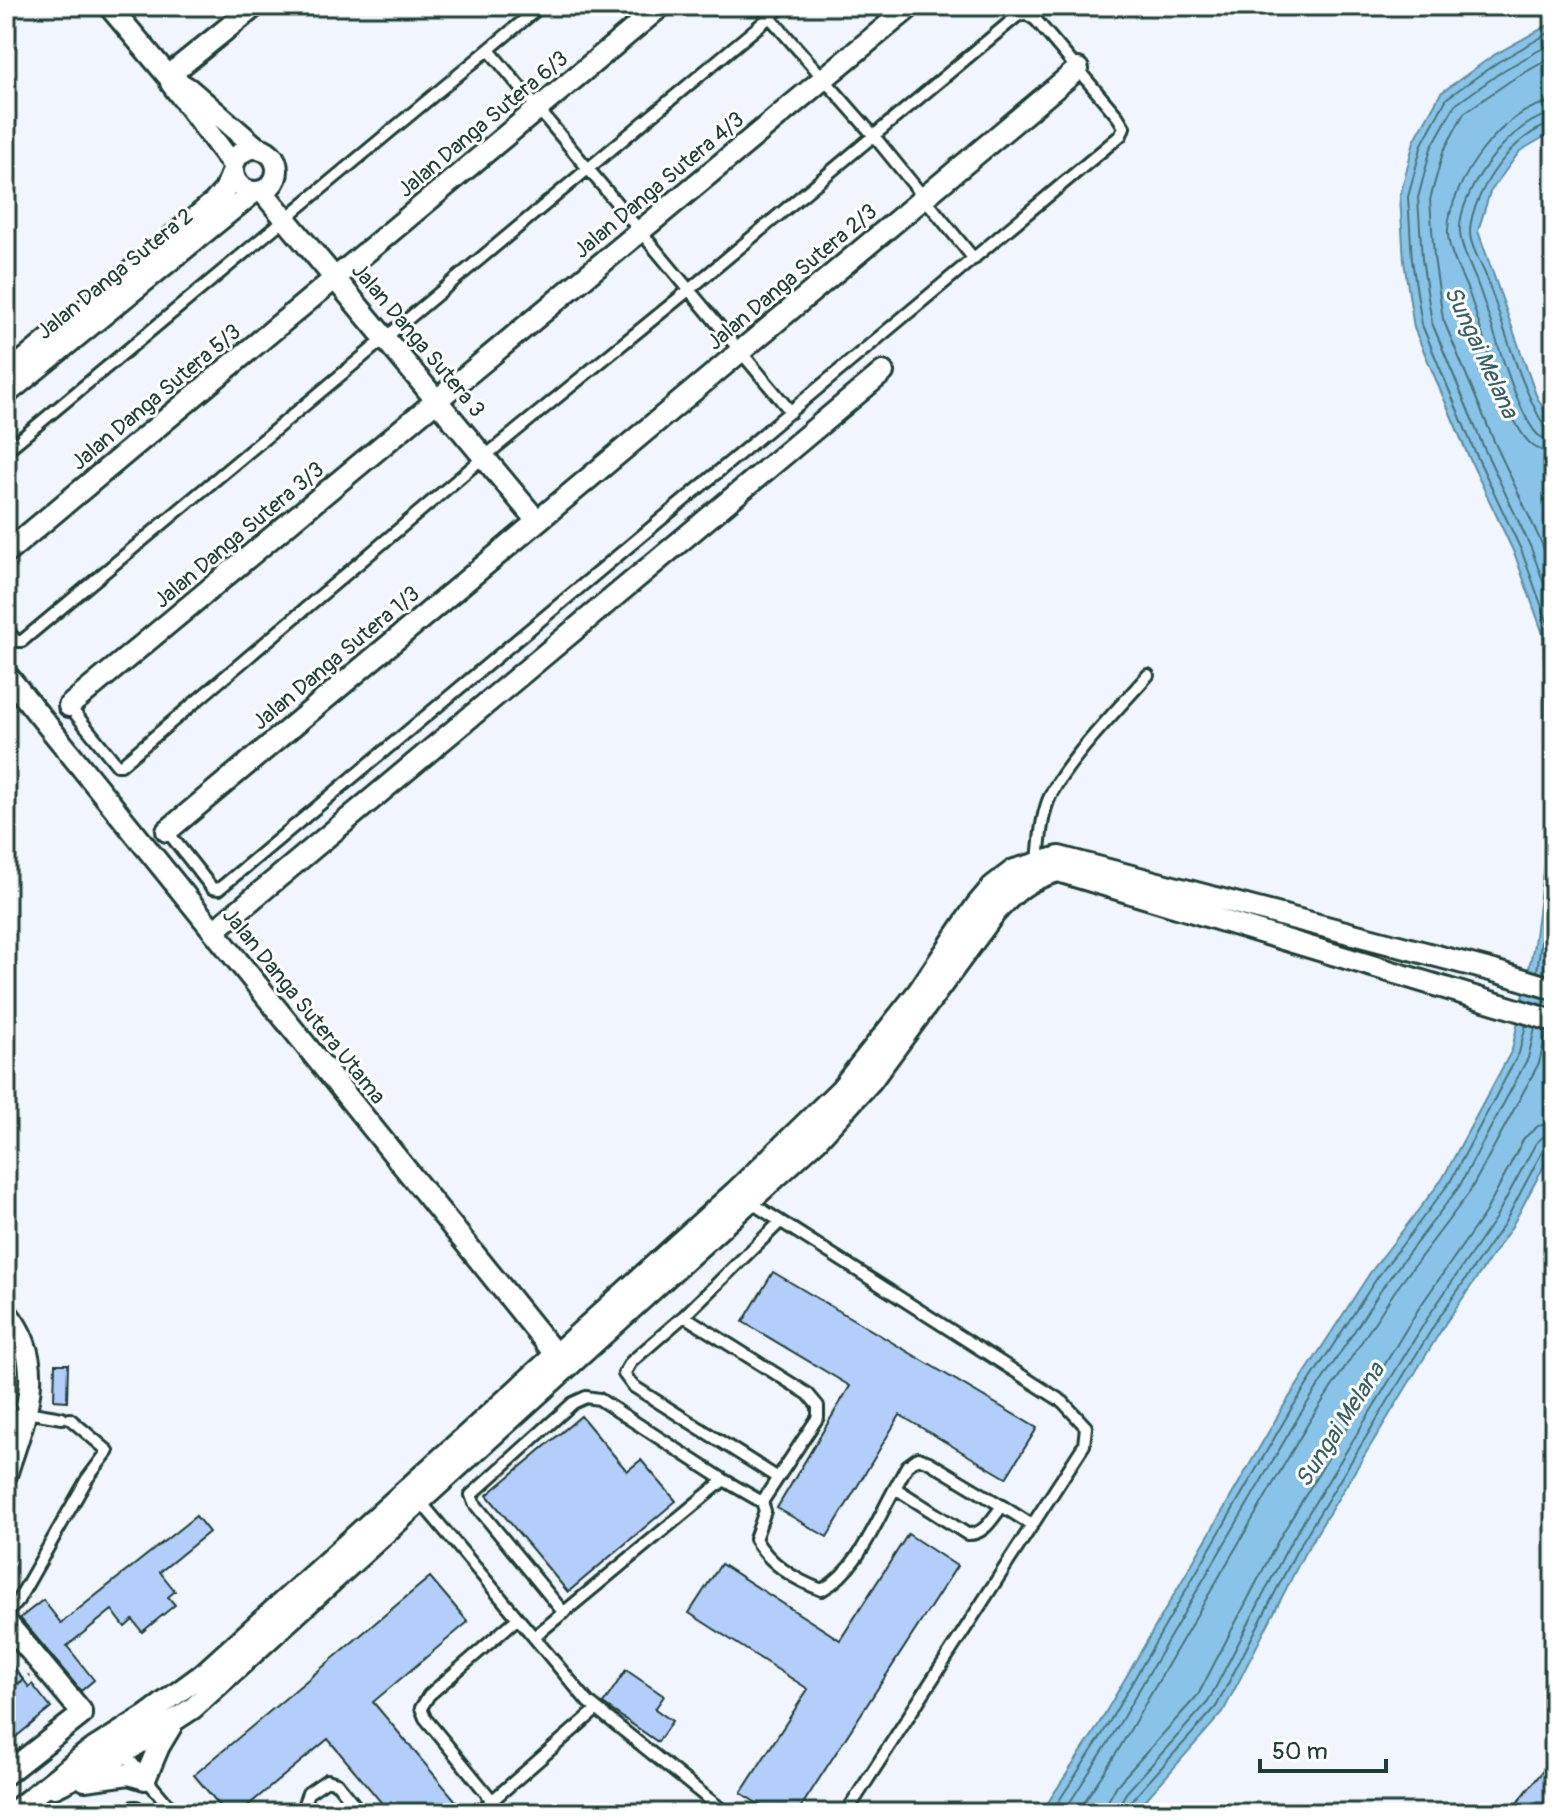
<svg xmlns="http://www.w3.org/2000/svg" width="1560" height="1819" viewBox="0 0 1560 1819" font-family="Pangolin,sans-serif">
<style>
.water{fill:#89c4e8;stroke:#5f8ea0;stroke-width:2}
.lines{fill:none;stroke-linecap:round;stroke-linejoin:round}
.shore{stroke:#49737c;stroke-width:2}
.building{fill:#b3cefb;stroke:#1f3d34;stroke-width:2}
.service-casing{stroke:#1f3d34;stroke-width:16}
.minor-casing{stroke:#1f3d34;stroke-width:26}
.path{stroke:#1f3d34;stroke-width:3;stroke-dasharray:8 6;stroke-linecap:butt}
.service{stroke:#fff;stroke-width:10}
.minor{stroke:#fff;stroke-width:20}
.labels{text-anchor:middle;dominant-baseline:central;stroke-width:6;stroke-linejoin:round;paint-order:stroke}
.street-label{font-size:22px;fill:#1f3d34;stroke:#fff}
.water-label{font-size:24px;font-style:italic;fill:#3a5f61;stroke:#fff}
</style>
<rect width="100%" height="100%" fill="#f0f5fe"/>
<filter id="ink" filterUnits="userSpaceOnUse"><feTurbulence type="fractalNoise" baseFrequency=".0125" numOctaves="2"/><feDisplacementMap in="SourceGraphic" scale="16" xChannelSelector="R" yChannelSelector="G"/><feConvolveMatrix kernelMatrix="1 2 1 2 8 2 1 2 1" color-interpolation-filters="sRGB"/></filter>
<g filter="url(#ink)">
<path class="water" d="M1554 22V131L1520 151 1490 192 1478 231 1536 395 1554 428V1147L1511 1228 1445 1324 1304 1554 1223 1712 1134 1813H1041L1093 1734 1283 1407 1370 1273 1443 1178 1512 1050 1534 944 1549 824 1543 634 1515 555 1467 453 1414 328 1404 261 1400 196 1414 141 1441 93 1494 55Z"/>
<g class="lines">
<path class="shore" d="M1554 30 1498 62 1447 98 1422 144 1408 197 1412 260 1422 325 1474 450 1522 552 1551 632 1554 729
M1554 42 1504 70 1455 105 1431 148 1418 198 1422 259 1432 323 1483 446 1531 548 1554 611
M1554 56 1510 81 1464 113 1443 152 1430 200 1434 257 1443 319 1494 441 1542 544 1554 576
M1554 102C1505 104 1449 184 1448 230 1447 250 1462 275 1469 293 1483 333 1502 410 1527 440 1534 449 1543 452 1554 452
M1554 114C1514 116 1457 193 1460 232 1461 249 1472 269 1478 285 1491 319 1515 410 1537 434 1542 439 1547 439 1554 440
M1554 124C1516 129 1472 193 1470 230 1469 244 1481 263 1486 276 1504 326 1518 380 1544 426L1554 430
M1537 971 1554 848
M1051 1813 1100 1738 1290 1411 1377 1278 1450 1182 1519 1053 1526 1025
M1063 1813 1108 1743 1299 1416 1385 1284 1459 1187 1528 1058 1535 1028
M1077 1813 1119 1749 1309 1422 1395 1291 1469 1193 1539 1063 1547 1031
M1106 1813 1108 1801 1117 1785 1198 1695 1279 1539 1419 1308 1485 1213 1524 1138 1538 1126 1554 1123
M1118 1813 1119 1805 1126 1793 1208 1702 1289 1545 1430 1314 1495 1219 1536 1143 1543 1137 1554 1135
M1128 1813 1133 1799 1216 1707 1297 1550 1438 1319 1504 1224 1543 1150 1554 1145"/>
</g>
<path class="building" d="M773 1272 1037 1428 1006 1478 900 1415 827 1537 777 1508 850 1386 743 1322Z
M55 1364H68L67 1401 54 1400Z
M581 1416 627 1471 641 1460 676 1501 568 1592 487 1495Z
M196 1516 209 1532 160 1572 175 1591 168 1597 175 1605 142 1632 133 1620 125 1627 112 1610 67 1646 94 1680 81 1691 20 1618 43 1600 61 1623Z
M908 1534 957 1566 797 1813H772L741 1793 808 1689 689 1613 721 1564 840 1640Z
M430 1577 468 1622 373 1702 466 1813H390L328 1739 239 1813H226L194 1775Z
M6 1657 29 1687 32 1684 51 1708 6 1745Z
M626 1670 664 1696 655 1709 672 1721 658 1742 603 1704Z
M1554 1757V1793L1547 1802 1554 1807V1813H1530L1517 1803Z"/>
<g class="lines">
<defs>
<path id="service" d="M760 6 874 136 974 259
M489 50 791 412
M6 451 541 6
M6 628 16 641H22L783 6
M69 706 117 765H121L484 457 690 289 1016 17 1025 13 1036 20 1118 117 1124 127 1121 135 219 889 212 888 167 831
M1038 862C1040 841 1041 820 1048 801 1063 764 1121 706 1148 675
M747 1200 1063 1402 1086 1427 1084 1445 846 1813
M684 1316 631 1362 624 1374 633 1386 778 1478
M26 1412 62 1418
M895 1488 907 1466 918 1458 929 1462 1002 1506
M420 1501 588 1702 726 1813
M762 1502 818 1417V1406L808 1394 684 1316 780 1222
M6 1612 16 1604 87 1479 108 1451 70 1419
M564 1613 474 1503 471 1495 573 1403 586 1397 599 1399 724 1480
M534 1637 724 1480 762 1502 765 1511 755 1539C770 1564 795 1580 822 1590 858 1570 876 1522 895 1488L967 1534C984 1535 992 1519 1002 1506L1032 1525
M124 1753 175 1813
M492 1800 425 1718 421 1708 429 1695 518 1618
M302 1809 308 1793 327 1780 337 1783 361 1813
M126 1813 133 1807H137L142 1813
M478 1813 596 1710"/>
<path id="minor" d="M109 6 168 76 189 89 256 147
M168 76 255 6
M171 83 233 165
M233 170a22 22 0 1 1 44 0a22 22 0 1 1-44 0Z
M262 191 537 521
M6 371 21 363 213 203 225 190 232 173
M6 394 254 192
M6 553 661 6
M6 674 564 1365
M69 706 911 6
M167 831 1078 69
M214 931 883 372
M6 1312C50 1365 24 1418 6 1475
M6 1622 81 1711V1715L6 1774
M85 1780 129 1774 145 1779 159 1746 171 1726
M55 1787 124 1753 193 1708 817 1140 871 1081 994 914C1016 890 1027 880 1058 871L1554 1021
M12 1813 87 1753 146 1716 203 1674 735 1192 841 1089 918 992 976 906 993 886 1014 870 1059 857 1494 971 1554 989"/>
</defs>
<use href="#service" class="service-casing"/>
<use href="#minor" class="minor-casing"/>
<path class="path" d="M6 1693 29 1675"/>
<use href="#service" class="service"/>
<use href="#minor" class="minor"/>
</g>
</g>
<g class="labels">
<g class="street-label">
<text transform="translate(483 124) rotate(-40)">Jalan Danga Sutera 6/3</text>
<text transform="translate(659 185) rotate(-40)">Jalan Danga Sutera 4/3</text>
<text transform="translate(115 274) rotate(-39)">Jalan Danga Sutera 2</text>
<text transform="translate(792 277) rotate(-40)">Jalan Danga Sutera 2/3</text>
<text transform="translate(418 340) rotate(50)">Jalan Danga Sutera 3</text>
<text transform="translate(156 397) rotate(-40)">Jalan Danga Sutera 5/3</text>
<text transform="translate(239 535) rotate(-40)">Jalan Danga Sutera 3/3</text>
<text transform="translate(336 658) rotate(-40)">Jalan Danga Sutera 1/3</text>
<text transform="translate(304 1006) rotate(51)">Jalan Danga Sutera Utama</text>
</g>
<g class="water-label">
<text transform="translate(1481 352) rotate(65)">Sungai Melana</text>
<text transform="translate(1340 1425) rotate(-57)">Sungai Melana</text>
</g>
</g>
<rect width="1560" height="1819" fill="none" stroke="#fff" stroke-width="32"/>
<rect x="16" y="16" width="1528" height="1787" fill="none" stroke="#1f3d34" stroke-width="3" filter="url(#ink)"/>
<path d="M1260 1759v12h126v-12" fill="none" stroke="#1f3d34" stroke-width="4"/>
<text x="1272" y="1759" font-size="24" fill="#1f3d34" stroke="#ffffff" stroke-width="6" paint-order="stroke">50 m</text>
</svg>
